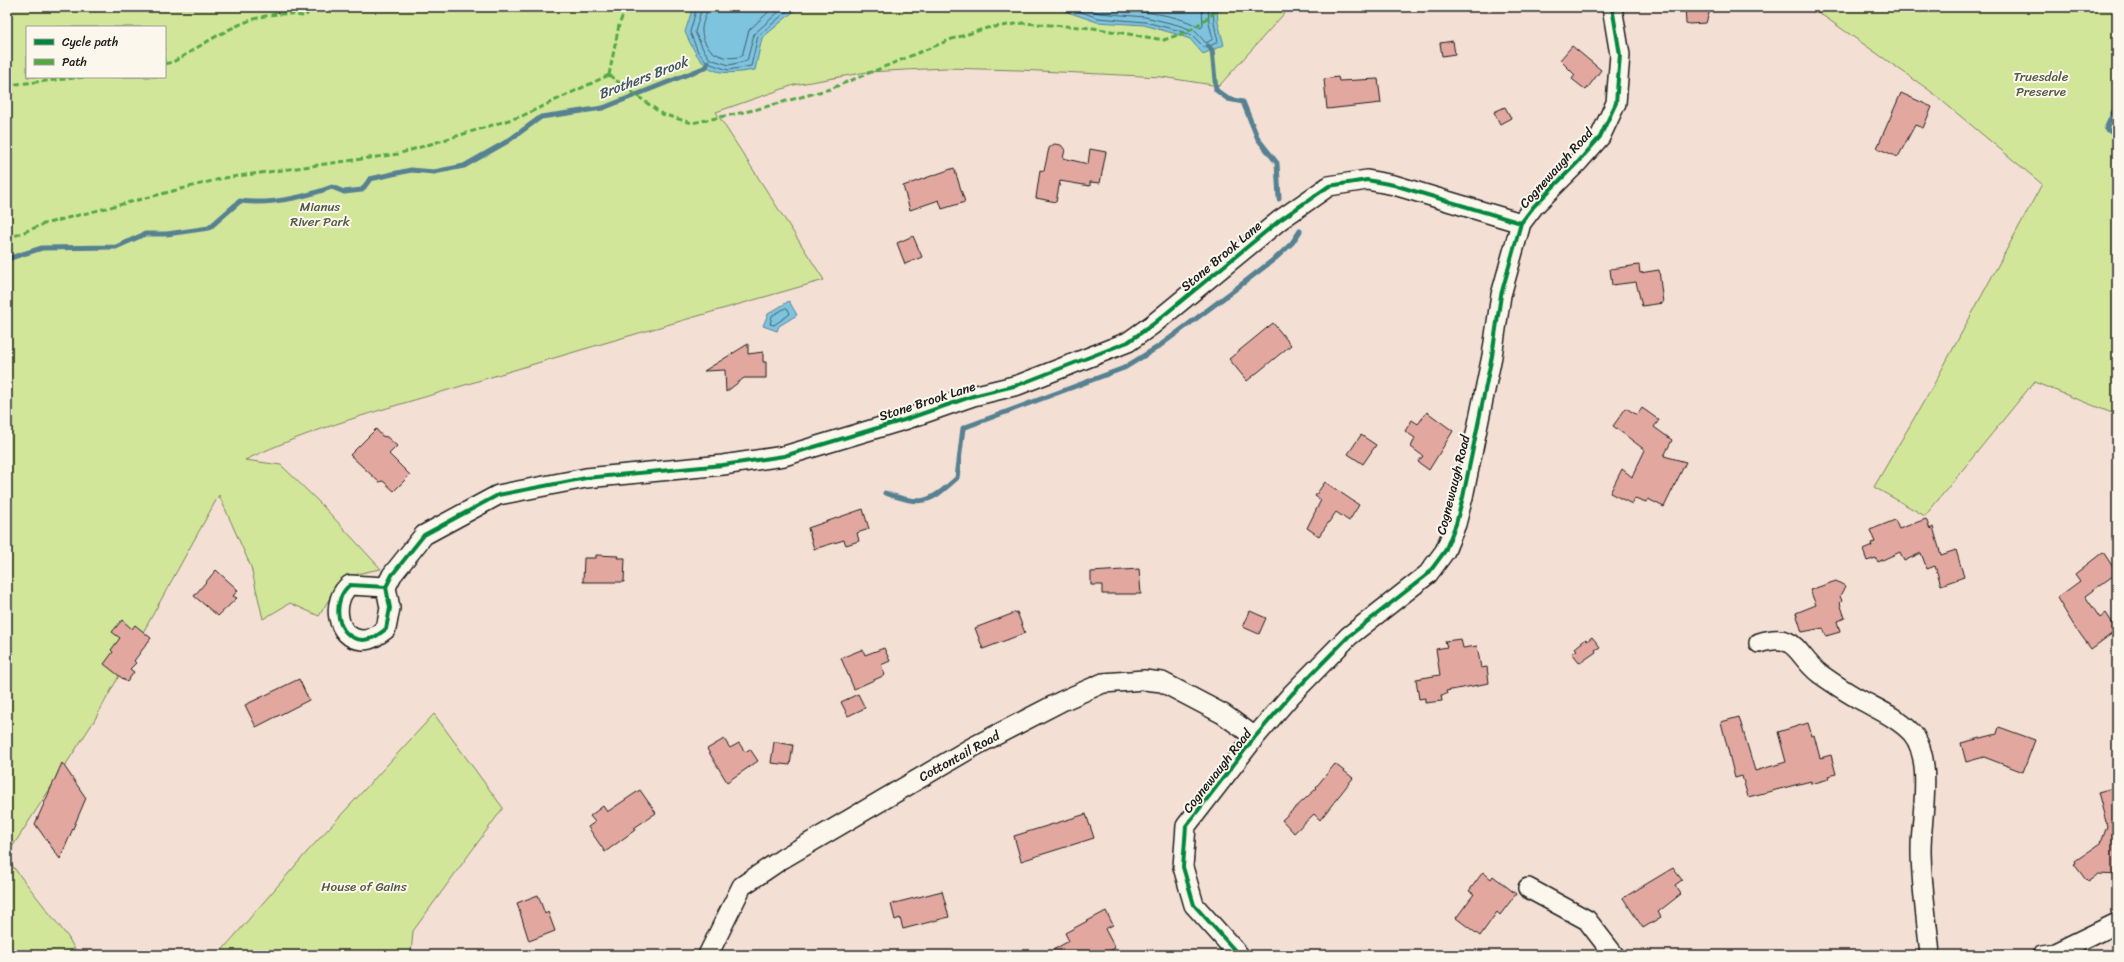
<svg xmlns="http://www.w3.org/2000/svg" width="2124" height="962" viewBox="0 0 2124 962" font-family="Sriracha,sans-serif">
<style>
.green{fill:#d2e69a;stroke:#77815b;fill-rule:evenodd}
.water{fill:#7ec4df;stroke:#578191}
.lines{fill:none;stroke-linecap:round;stroke-linejoin:round}
.shore{stroke:#435f6a;stroke-width:1}
.stream{stroke:#578191;stroke-width:5}
.building{fill:#e2a8a0;stroke:#1c1c1c}
.minor-casing{stroke:#1c1c1c;stroke-width:22}
.minor{stroke:#fbf7ec;stroke-width:19}
.quiet{stroke:#52a943;stroke-width:3;stroke-dasharray:6 3;stroke-linecap:butt}
.cycleway-casing{stroke:#fbf7ec;stroke-width:6}
.cycleway{stroke:#00873e;stroke-width:4}
.labels{text-anchor:middle;dominant-baseline:central;stroke-width:4;stroke-linejoin:round;paint-order:stroke}
.park-label{font-size:13px;fill:#535942;stroke:#fbf7ec}
.street-label{font-size:13px;fill:#1c1c1c;stroke:#fbf7ec}
.water-label{font-size:14px;font-style:italic;fill:#3e5760;stroke:#fbf7ec}
</style>
<rect width="100%" height="100%" fill="#f4dfd5"/>
<filter id="ink" filterUnits="userSpaceOnUse"><feTurbulence type="fractalNoise" baseFrequency=".025" numOctaves="2"/><feDisplacementMap in="SourceGraphic" scale="8" xChannelSelector="R" yChannelSelector="G"/><feConvolveMatrix kernelMatrix="1 2 1 2 8 2 1 2 1" color-interpolation-filters="sRGB"/></filter>
<g filter="url(#ink)">
<path class="green" d="M7 7H1290L1219 86 1162 77 1019 70 945 68 867 72 794 85 716 112 824 280C701 315 578 350 455 388 385 409 312 428 245 460L281 465 321 504 381 569C340 576 340 581 319 616L290 603 263 619 251 567 219 495 94 721 7 855ZM27 27H165V77H27Z
M1816 7H2117V415L2034 382 1925 516 1874 487 1934 384 2042 184 1929 90 1815 10Z
M434 714 503 808 413 931 411 955H218L307 852Z
M7 859 68 937 78 955H7Z"/>
<path class="water" d="M693 7H799L762 38 755 70C712 77 703 72 685 32Z
M1053 7H1217L1218 22 1224 45 1203 54 1190 39 1176 34 1144 25 1097 22Z
M789 301 797 315 779 326 777 331 763 326 768 314Z"/>
<g class="lines">
<path class="shore" d="M697 7 690 32 698 52 708 63 728 70 751 66 758 36 792 7
M702 7 695 32 703 49 710 59 729 65 747 61 754 34 784 7
M708 7C707 15 701 24 702 32 704 52 724 62 742 56L749 30 774 7
M1068 7 1098 18 1145 22 1177 30 1192 35 1205 48 1218 42 1214 23 1213 7
M1082 7 1099 13 1145 17 1178 25 1195 31 1206 43 1213 39 1209 23 1208 7
M1099 7C1134 13 1169 10 1201 28L1203 26 1202 7
M786 308 788 309 790 314 774 325 770 324 772 316Z"/>
<path class="stream" d="M1208 46 1212 50 1216 90 1228 99 1243 102 1258 139 1277 163 1279 199
M2117 111H2114L2106 129 2117 135
M7 259 42 248 116 247 145 234H167L209 228 240 201C272 205 302 198 332 187L344 192 362 190 370 179 411 170 434 172 464 166 508 141 541 117 603 108 706 67 708 62
M885 493C923 506 928 504 957 478L963 428 1124 368 1158 347 1233 291 1277 257 1292 243 1300 231"/>
</g>
<path class="building" d="M1685 7H1711L1706 23 1689 24 1686 23Z
M1453 41 1455 54 1442 56 1440 43Z
M1572 46 1601 70 1586 90 1572 79 1575 75 1560 60Z
M1338 77 1339 81 1378 79 1381 103 1327 109 1324 79Z
M1901 93 1932 107 1923 128 1915 125 1898 157 1877 148Z
M1505 107 1511 118 1500 124 1494 112Z
M1054 144 1061 145 1065 150 1063 158 1088 164 1090 149 1106 152 1100 183 1090 182V186L1060 181 1056 202 1036 198 1040 170 1044 171 1049 148Z
M954 168 965 202 942 209 939 200 910 210 903 186Z
M913 236 922 257 905 264 897 243Z
M1639 265 1640 273 1659 270 1663 303 1642 306 1636 282 1612 285 1610 269Z
M1273 323 1291 345 1247 381 1229 359Z
M748 344V354L763 352V362H766V378H744L726 392 725 370 704 371Z
M1626 408 1637 415 1642 408 1659 420 1654 427 1672 440 1664 456 1686 462 1664 507 1648 499 1646 502 1635 498 1632 504 1610 493 1622 469 1632 477 1645 450 1613 426Z
M1427 412 1453 431 1429 470 1418 462 1423 456 1411 447 1415 438 1405 431 1412 420 1418 424Z
M376 429 382 436 387 437 397 446 389 454 410 475 394 491 383 481 379 482 350 455Z
M1361 435 1376 445 1363 464 1348 454Z
M1325 482 1359 505 1349 521 1336 512 1319 536 1307 528 1321 500 1315 496Z
M863 509 869 529 857 533 859 541 846 545 844 540 814 549 808 528Z
M1926 519 1930 529 1933 527 1941 555 1956 550 1964 577 1941 585 1935 566 1927 569 1921 553 1904 561 1900 552 1878 562 1876 558 1867 561 1863 550 1872 546 1871 543 1875 542 1870 530 1895 520 1899 529Z
M2103 552 2117 573 2085 596 2100 618 2106 613 2117 630 2091 649 2073 624 2057 598 2080 581 2075 574Z
M596 555 618 556 617 558H625L624 582H583L584 558H596Z
M1139 569 1141 594H1102V585H1091V572Z
M216 570 238 590 233 596 237 598 218 616 194 596Z
M1836 581 1845 586 1840 596 1842 601 1840 603 1845 618 1837 621 1840 632 1826 636 1823 628 1802 632 1796 613 1816 605 1810 590Z
M1250 611 1266 618 1259 634 1243 627Z
M1017 612 1025 633 983 649 975 628Z
M122 620 132 629 135 625 151 638 134 661 136 663 130 669 134 672 127 682 104 664 113 652 111 650 120 638 112 632Z
M1592 637 1600 647 1595 650 1596 652 1580 663 1572 653 1577 650 1575 648 1586 639 1587 641Z
M1461 639 1463 648 1477 646 1481 668 1487 667 1489 683 1446 691 1447 694 1441 695 1442 701 1425 703V698L1419 699 1416 679 1440 675 1436 649 1447 647 1445 641Z
M884 648 890 661 881 665 885 675 854 689 841 658 861 650H863L865 655Z
M299 679 309 700 256 727 245 705Z
M858 694 865 708 848 716 841 702Z
M1739 717 1755 771 1786 762 1778 732 1808 723 1812 736 1814 735 1820 758 1831 755 1836 774 1828 776 1829 779 1811 784V781L1748 797 1742 776 1735 778 1721 722Z
M1999 727 2035 740 2023 772 1984 757 1966 762 1961 743 1997 734Z
M724 739 730 748 739 743 745 752 750 749 758 761 727 782 707 749Z
M774 742 793 745 790 765 771 763Z
M62 763 86 798 60 859 35 824Z
M1335 764 1353 778 1320 820 1314 814 1294 833 1282 820 1317 788 1316 787Z
M2117 787V875L2099 874 2088 881 2087 879 2086 880 2074 864 2076 863 2075 861 2101 843 2107 826 2098 792Z
M640 790 656 813 634 828 635 830 605 852 588 827 595 822 590 816 603 806 607 812Z
M1086 814 1094 838 1021 861 1014 836Z
M1673 868 1682 880 1675 885 1681 894 1658 912 1661 917 1643 928 1623 898Z
M1483 872 1491 879 1493 876 1516 894 1500 915 1497 912 1480 936 1456 918 1474 894 1469 891Z
M942 891 949 917 903 929 900 918 895 920 891 904Z
M538 895 545 914 548 912 555 931 529 941 517 903Z
M1106 911 1113 925 1105 929 1115 948 1102 955H1044L1069 941 1065 933Z"/>
<g class="lines">
<defs>
<path id="minor" d="M386 587 350 585C331 599 335 639 363 640 372 640 379 634 386 629L390 608 386 587 392 575 424 535 498 495 586 478 723 465 784 456 904 420 973 396 1018 385 1128 342 1152 325 1280 220 1329 186 1367 180 1394 185 1521 223
M1759 643C1798 631 1795 655 1820 674 1833 683 1847 693 1861 700 1879 710 1898 718 1912 733 1934 759 1921 817 1921 849 1921 884 1927 920 1930 955
M1528 888 1587 920 1614 955
M708 955 742 886 782 859 973 747 1062 701 1103 683 1144 680 1162 682 1223 714 1255 737
M1239 955 1194 905 1183 867 1186 826 1255 737 1292 694 1349 636 1428 574 1445 551 1456 524 1463 497 1492 356 1501 295 1521 223 1534 206 1578 162 1600 137 1616 103 1620 55 1612 7
M2042 955 2055 953 2117 923"/>
</defs>
<use href="#minor" class="minor-casing"/>
<use href="#minor" class="minor"/>
<path class="quiet" d="M446 7 447 10 472 9 475 7
M165 64 173 62C205 44 243 15 282 14 290 13 298 16 306 16L311 7
M609 75 662 114 692 123 754 110 830 89 952 39 987 28 1023 23 1093 28 1164 40 1191 30 1222 7
M609 75 619 25 626 7
M7 89 17 84 85 77
M7 239 44 224 224 178 398 154 522 116 609 75"/>
<defs>
<path id="cycleway" d="M386 587 350 585C331 599 335 639 363 640 372 640 379 634 386 629L390 608 386 587 392 575 424 535 498 495 586 478 723 465 784 456 904 420 973 396 1018 385 1128 342 1152 325 1280 220 1329 186 1367 180 1394 185 1521 223
M1239 955 1194 905 1183 867 1186 826 1255 737 1292 694 1349 636 1428 574 1445 551 1456 524 1463 497 1492 356 1501 295 1521 223 1534 206 1578 162 1600 137 1616 103 1620 55 1612 7"/>
</defs>
<use href="#cycleway" class="cycleway-casing"/>
<use href="#cycleway" class="cycleway"/>
</g>
</g>
<g class="labels">
<g class="park-label">
<text x="2041" y="76">Truesdale<tspan x="2041" dy="15">Preserve</tspan></text>
<text x="320" y="206">Mianus<tspan x="320" dy="15">River Park</tspan></text>
<text x="364" y="886">House of Gains</text>
</g>
<g class="street-label">
<text transform="translate(1556 168) rotate(-48)">Cognewaugh Road</text>
<text transform="translate(1221 256) rotate(-40)">Stone Brook Lane</text>
<text transform="translate(927 401) rotate(-18)">Stone Brook Lane</text>
<text transform="translate(1453 485) rotate(-76)">Cognewaugh Road</text>
<text transform="translate(959 756) rotate(-29)">Cottontail Road</text>
<text transform="translate(1217 771) rotate(-52)">Cognewaugh Road</text>
</g>
<g class="water-label">
<text transform="translate(643 78) rotate(-21)">Brothers Brook</text>
</g>
</g>
<rect width="2124" height="962" fill="none" stroke="#fbf7ec" stroke-width="24"/>
<rect x="12" y="12" width="2100" height="938" fill="none" stroke="#1c1c1c" stroke-width="1.5" filter="url(#ink)"/>
<rect x="26" y="26" width="140" height="52" fill="#fbf7ec" stroke="#a29f99"/>
<rect x="34" y="39" width="20" height="6" fill="#00873e" stroke="#a29f99"/>
<text x="62" y="46" font-size="12" fill="#1c1c1c">Cycle path</text>
<rect x="34" y="59" width="20" height="6" fill="#52a943" stroke="#a29f99"/>
<text x="62" y="66" font-size="12" fill="#1c1c1c">Path</text>
</svg>
